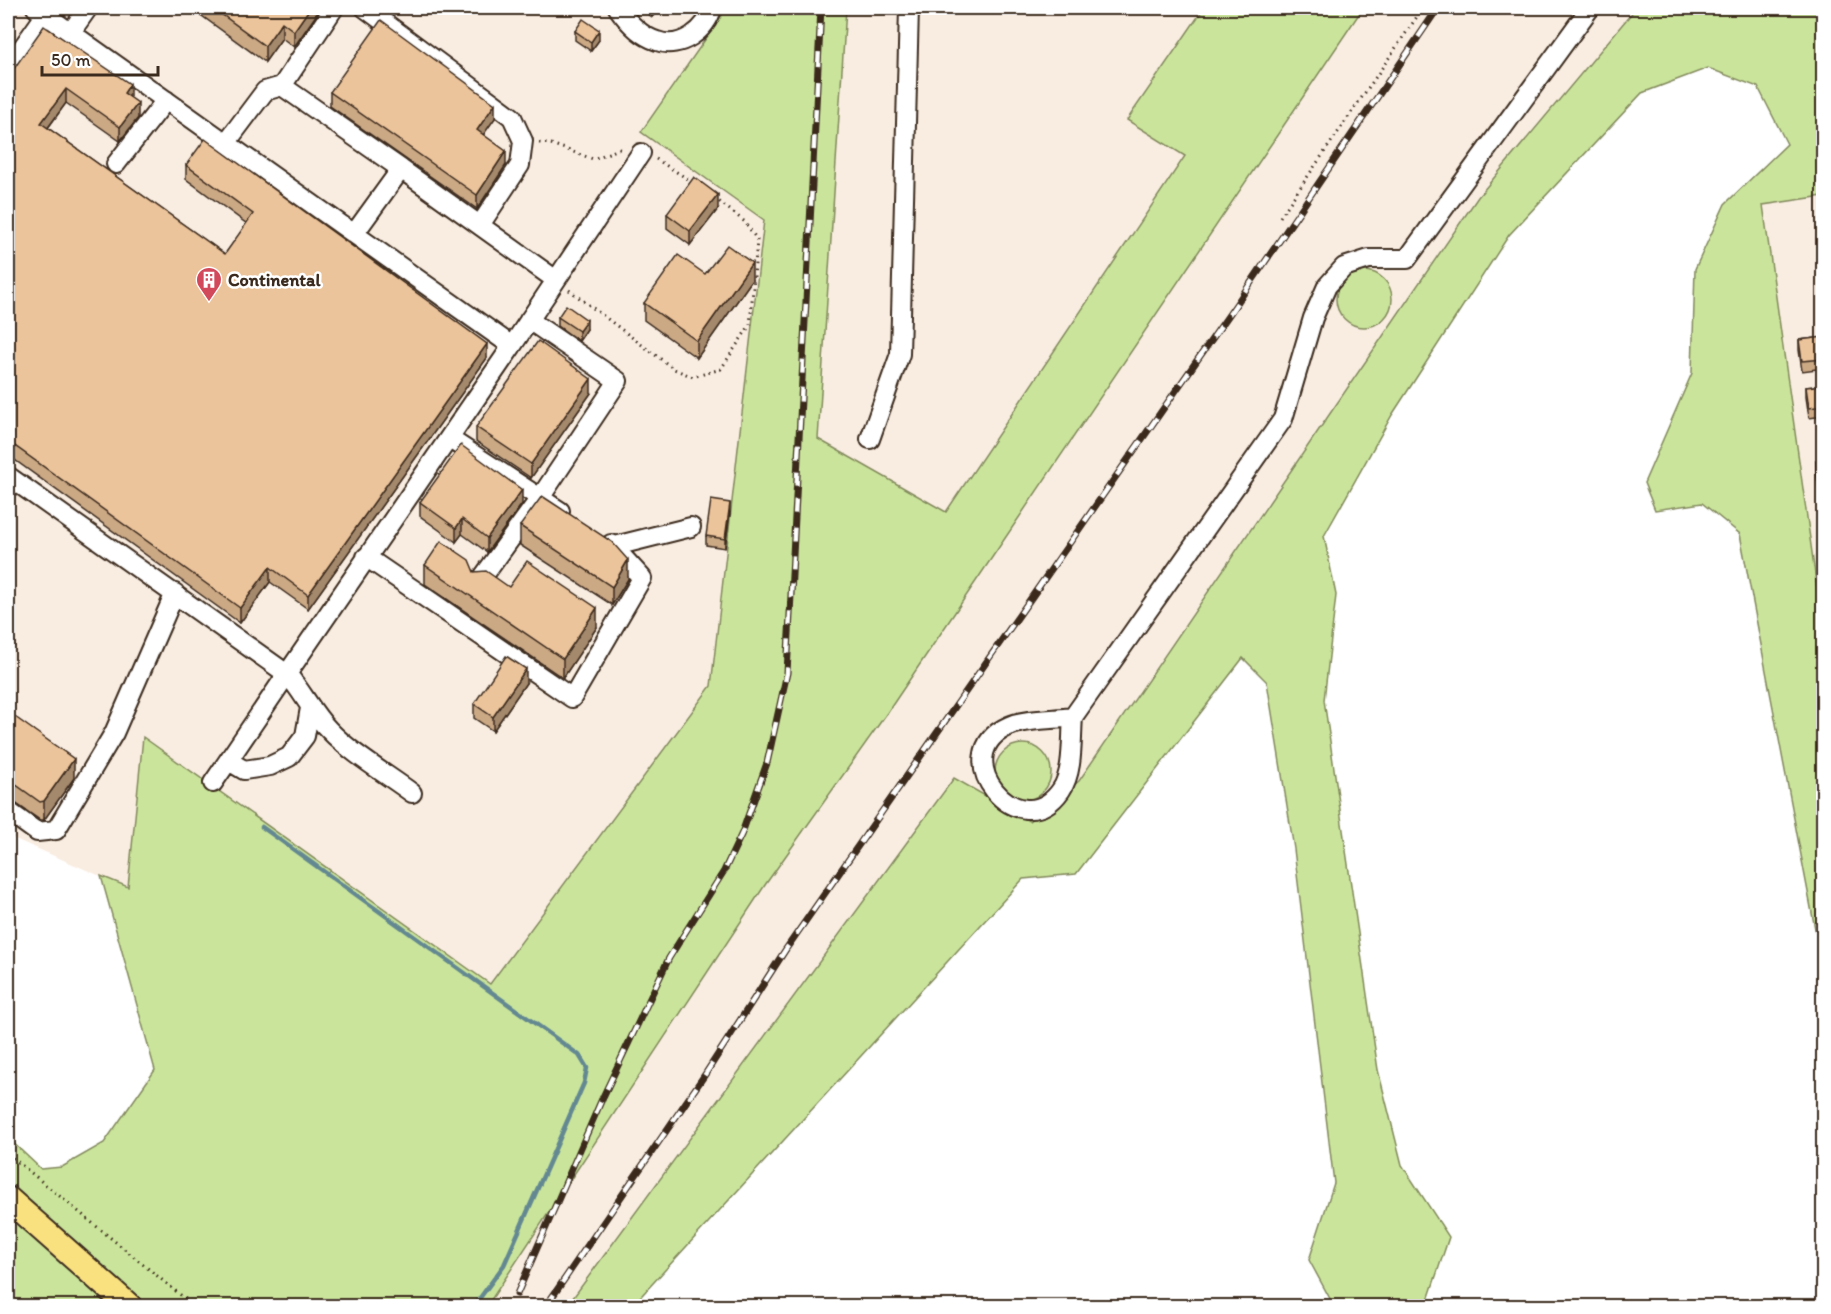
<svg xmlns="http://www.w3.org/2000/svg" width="1831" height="1314" viewBox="0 0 1831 1314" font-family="Itim,sans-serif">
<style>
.built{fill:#f9ede1}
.green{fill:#cae59b;stroke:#82885c;stroke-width:1.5}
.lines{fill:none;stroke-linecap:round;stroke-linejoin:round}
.stream{stroke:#638891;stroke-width:4.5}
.minor-casing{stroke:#3b2a1e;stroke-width:22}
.major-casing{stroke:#3b2a1e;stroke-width:28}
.path{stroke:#3b2a1e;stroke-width:3;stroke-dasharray:1.5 4.5;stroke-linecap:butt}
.minor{stroke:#fff;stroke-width:18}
.major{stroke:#fae180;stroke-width:24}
.rail-casing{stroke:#3b2a1e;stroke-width:7}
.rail{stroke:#fff;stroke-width:4.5;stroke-dasharray:14;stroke-linecap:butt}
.wall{fill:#cba985;stroke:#3b2a1e;stroke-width:1.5}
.shaded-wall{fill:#a5896c;stroke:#3b2a1e;stroke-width:1.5}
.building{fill:#ecc49b;stroke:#3b2a1e;stroke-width:1.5}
.labels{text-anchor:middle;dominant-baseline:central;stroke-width:5;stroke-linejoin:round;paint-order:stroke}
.poi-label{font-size:18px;font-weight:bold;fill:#3b2a1e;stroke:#fff;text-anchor:start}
</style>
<rect width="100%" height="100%" fill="#fff"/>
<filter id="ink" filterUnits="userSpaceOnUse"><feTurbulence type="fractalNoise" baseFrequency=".0167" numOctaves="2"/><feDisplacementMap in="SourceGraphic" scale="12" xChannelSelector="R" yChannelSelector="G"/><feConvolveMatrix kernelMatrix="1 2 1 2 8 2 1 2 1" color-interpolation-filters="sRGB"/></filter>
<g filter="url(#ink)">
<path class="built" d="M8 8H727L642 132 764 220 711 686 490 984 144 738 128 888 8 836Z
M846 8H1204L1127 120 1185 156 947 512 818 439Z
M1363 8H1636L1478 197 1079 781 1029 821 954 778 567 1306H487L765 885 887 713Z
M1823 196V631L1763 204Z"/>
<path class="green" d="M727 8H846L818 439 946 512 1185 156 1127 120 1204 8H1363L887 713 765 885 487 1306H8V1138L41 1169 62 1167 104 1143 155 1070 101 876 128 887 143 737 490 984 711 686 764 220 641 132Z
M1636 8H1823V196L1763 205 1823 631V971L1740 534 1702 503 1655 510 1644 483 1692 373 1695 269 1725 204 1787 144 1758 87 1708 68 1642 93 1509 235 1392 415 1324 536 1336 595 1324 700 1378 1070 1402 1165 1449 1237 1426 1306H1334L1309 1260 1334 1183 1294 849 1267 682 1243 658 1076 874 1023 879 632 1306H567L954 778 1029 821 1079 781 1478 197Z
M1336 299a28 28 0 1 1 56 0a28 28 0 1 1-56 0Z
M995 772a28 28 0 1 1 56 0a28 28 0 1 1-56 0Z"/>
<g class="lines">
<path class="stream" d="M262 827 579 1055 587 1068 584 1083 504 1265 474 1306"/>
<defs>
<path id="minor" d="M365 8 512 117 523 141 520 165 480 225
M618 8C627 21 641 36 657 41 680 50 707 30 712 8
M71 32 88 8
M8 68 46 14
M282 86 334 8
M226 143 265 91 282 86 401 169
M116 164 166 100
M354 234 401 169 556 280
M512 346 641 153
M870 439 900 354 909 8
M453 441 560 511
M8 476 287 674 512 346 36 8
M615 546 691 527
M366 557 572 698 642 578 611 544
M480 581 540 498 618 381 529 320
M1073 717C1053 720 1028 718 1009 726 943 755 1020 849 1061 790 1074 771 1071 739 1073 717L1283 419 1313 318 1327 286 1344 267 1369 259H1407L1590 8
M229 761 244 770 270 766 289 757 305 736 310 708
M213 783 287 674C303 692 312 713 329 730 352 754 385 773 412 793
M8 811 37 832 56 830 114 733 175 593"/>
<path id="major" d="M8 1199 129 1306"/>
</defs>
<use href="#minor" class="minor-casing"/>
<use href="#major" class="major-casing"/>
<path class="path" d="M539 143 551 144 593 159 619 149 624 150
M656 159 694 183
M1280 217 1423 8
M569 290 674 369 693 377 721 369 750 325 757 240 745 222 716 199
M8 1154 194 1306"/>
<use href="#minor" class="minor"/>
<use href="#major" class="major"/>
<defs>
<path id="rail" d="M517 1294 602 1099 669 958 724 871 742 833 767 763 787 673 821 8
M546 1306 706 1073 786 949 1235 306 1438 8"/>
</defs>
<use href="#rail" class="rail-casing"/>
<use href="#rail" class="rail"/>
</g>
<path class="wall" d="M191 8H321L294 47 282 38 265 62Z
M640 8H660L652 17Z
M575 31 599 40 591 51 575 40Z
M8 77 130 98 138 118 120 141 66 103 48 128 225 254 247 224 186 179V165L487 358 308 609 270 582 240 623 8 455Z
M330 92 495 118 483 134 506 165 477 209 330 106Z
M718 209 690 245 667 228V214Z
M705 274 752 280 697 358 644 320V303Z
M558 317 587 329 579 341 558 326Z
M1824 337V368L1802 371 1799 350V340Z
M1824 385V416L1809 418 1806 397V387Z
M591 393 531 478 476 441V427Z
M1824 460V491L1819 492 1816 470V461Z
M420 502 522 504 487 552 462 534 456 542 420 516Z
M730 513 725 548 706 545V536Z
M520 526 628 579 612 605 520 545Z
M425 565 474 572 597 627 563 678 425 584Z
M526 683 493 731 474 718V704Z
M8 712 74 778 44 820H40L8 798Z"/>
<path class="shaded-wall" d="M310 8H321L294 47V31Z
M652 8H660L652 17Z
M282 22V38L265 62V46Z
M599 30V40L591 51V42Z
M130 84V98L124 93Z
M66 89V103L41 137V123Z
M138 103V118L120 141V127Z
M495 104V118L477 144V130Z
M506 151V165L477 209V195Z
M718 195V209L690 245V231Z
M752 263V280L697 358V341Z
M587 320V329L579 341V331Z
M487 344V358L308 609V595Z
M591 379V393L531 478V464Z
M522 490V504L487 552V538Z
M730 503V513L725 548V539Z
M462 519V534L456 542V528Z
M628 560V579L612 605V587Z
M270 567V582L240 623V608Z
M597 608V627L563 678V659Z
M526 669V683L493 731V717Z
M74 759V778L44 820V801Z"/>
<path class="building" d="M213 8H310L294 31 282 22 265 46Z
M583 19 599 30 591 42 575 31Z
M381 20 495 104 477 130 506 151 477 195 330 92Z
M44 26 130 84 124 93 138 103 120 127 66 89 41 123 225 254 253 214 186 165 205 139 487 344 308 595 270 567 240 608 8 441V77Z
M694 177 718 195 690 231 667 214Z
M727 245 752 263 697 341 644 303 678 255 705 274Z
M566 305 587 320 579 331 558 317Z
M1824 337V359L1802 361 1799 340Z
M538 341 591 379 531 464 476 427Z
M1824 385V406L1809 408 1806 387Z
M461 445 522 490 487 538 462 519 456 528 420 502Z
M1824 460V481L1819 482 1816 461Z
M542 496 612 542 628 560 612 587 520 526Z
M711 500 730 503 725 539 706 536Z
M441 541 469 560 474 572 486 571 509 587 527 561 597 608 563 659 425 565Z
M506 656 526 669 493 717 474 704Z
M8 712 74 759 44 801 40 802 8 779Z"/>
</g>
<defs>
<symbol id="building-pin" viewBox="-11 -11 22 30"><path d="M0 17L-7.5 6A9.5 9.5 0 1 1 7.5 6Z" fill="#d1495b" stroke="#fff"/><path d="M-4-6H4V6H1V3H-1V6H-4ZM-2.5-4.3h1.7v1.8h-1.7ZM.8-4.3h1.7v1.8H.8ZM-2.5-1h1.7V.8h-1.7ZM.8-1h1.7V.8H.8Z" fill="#fff"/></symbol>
</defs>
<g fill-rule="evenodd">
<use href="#building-pin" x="194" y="265" width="30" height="40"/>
</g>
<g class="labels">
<g class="poi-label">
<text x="228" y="280">Continental</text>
</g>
</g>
<rect width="1831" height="1314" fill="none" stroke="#fff" stroke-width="30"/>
<rect x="15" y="15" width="1801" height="1284" fill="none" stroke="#3b2a1e" stroke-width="2" filter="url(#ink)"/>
<path d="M42 66v9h116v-9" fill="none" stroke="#3b2a1e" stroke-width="3"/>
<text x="51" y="66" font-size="18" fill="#3b2a1e" stroke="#ffffff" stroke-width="4.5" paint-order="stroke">50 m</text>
</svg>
